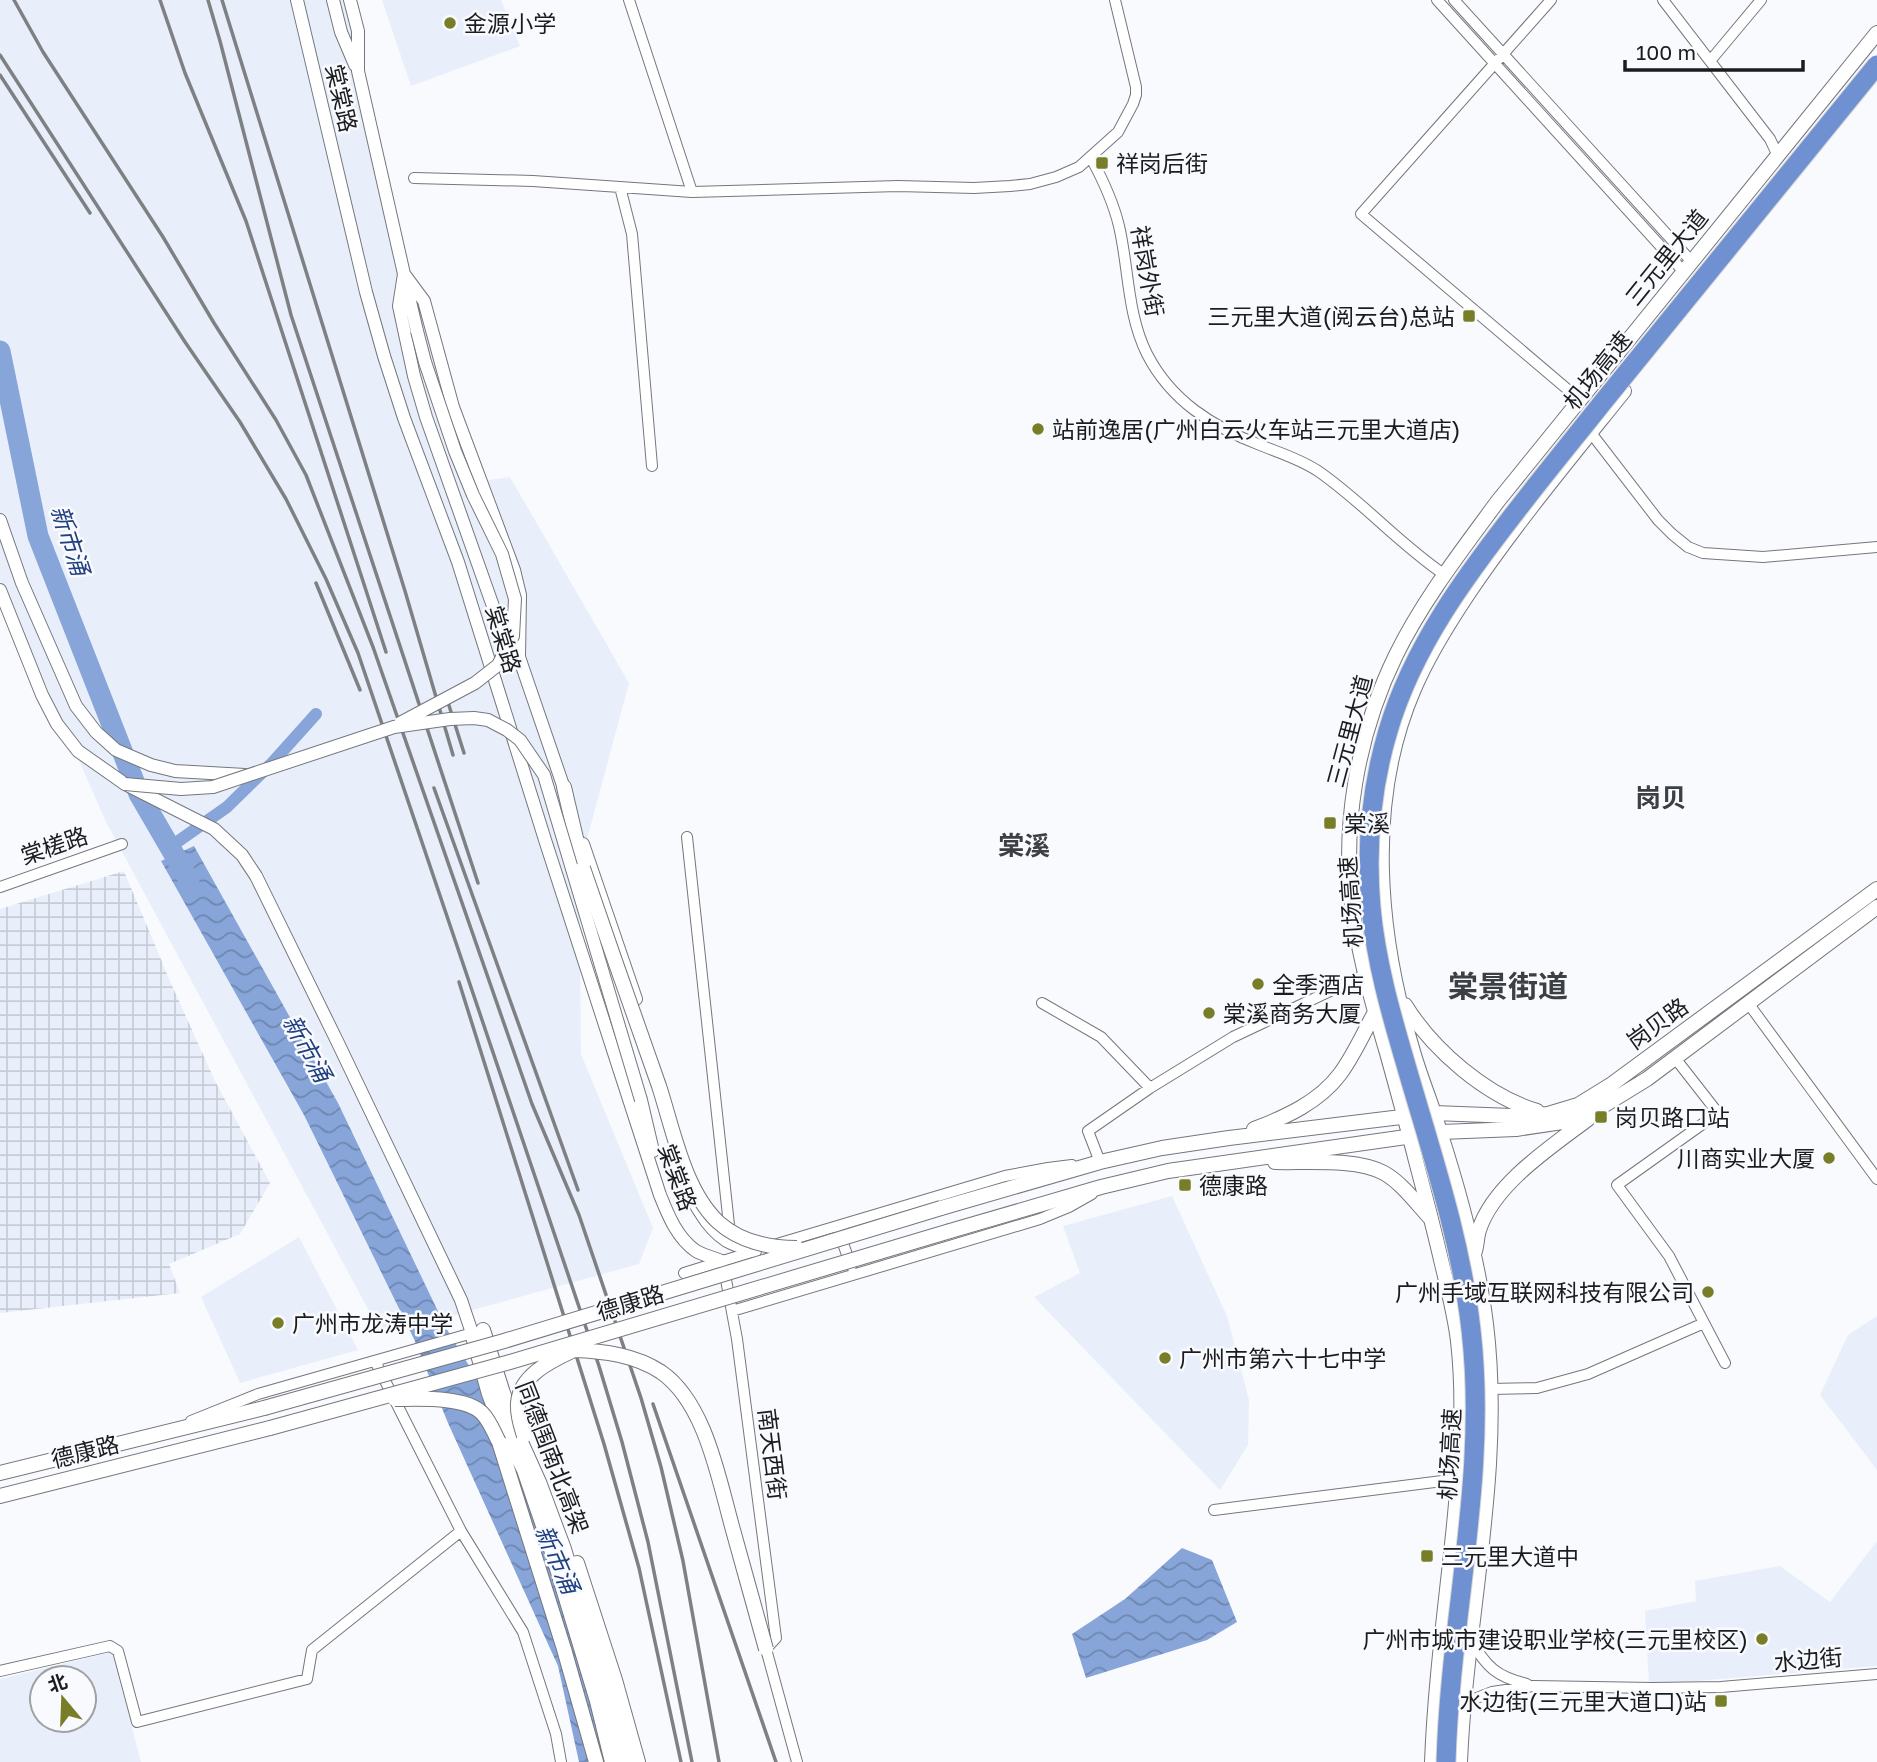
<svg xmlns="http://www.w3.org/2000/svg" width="1877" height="1762" viewBox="0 0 1877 1762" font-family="'Golos Text','Noto Sans SC',sans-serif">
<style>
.built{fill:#e9effa;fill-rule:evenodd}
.industrial{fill:url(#industrial-grid)}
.water{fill:url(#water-waves)}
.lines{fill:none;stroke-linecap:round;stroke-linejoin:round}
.canal{stroke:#88a5da;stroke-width:12}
.river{stroke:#88a5da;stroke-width:21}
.minor-casing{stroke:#74777d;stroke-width:12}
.tertiary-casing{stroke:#74777d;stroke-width:14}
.secondary-casing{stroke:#74777d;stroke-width:16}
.minor{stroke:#fff;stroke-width:10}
.tertiary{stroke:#fff;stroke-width:12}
.secondary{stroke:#fff;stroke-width:14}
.rail{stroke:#7f8083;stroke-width:3.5}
.tertiary-bridge-casing{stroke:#74777d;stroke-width:14;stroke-linecap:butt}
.secondary-bridge-casing{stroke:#74777d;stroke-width:16;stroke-linecap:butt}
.motorway-bridge-casing{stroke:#d6d6d6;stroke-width:21;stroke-linecap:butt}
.tertiary-bridge{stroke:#fff;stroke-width:12}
.secondary-bridge{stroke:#fff;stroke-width:14}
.motorway-bridge{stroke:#7091d1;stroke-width:19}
.poi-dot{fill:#787d27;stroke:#f8fafe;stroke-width:2.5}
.labels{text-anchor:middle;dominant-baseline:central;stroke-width:5;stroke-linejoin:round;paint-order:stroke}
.poi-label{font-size:23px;fill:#1b1c1e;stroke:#f8fafe;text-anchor:start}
.street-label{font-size:23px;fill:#1b1c1e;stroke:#f8fafe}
.water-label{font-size:24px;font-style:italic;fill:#214080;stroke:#f8fafe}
.quarter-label{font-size:26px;font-weight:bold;fill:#3c3f44;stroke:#f8fafe}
.district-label{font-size:30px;font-weight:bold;fill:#3c3f44;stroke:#f8fafe}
</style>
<defs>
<pattern id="industrial-grid" width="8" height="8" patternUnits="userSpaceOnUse" patternTransform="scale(1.75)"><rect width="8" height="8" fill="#e9effa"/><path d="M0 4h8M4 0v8" fill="none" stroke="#c7ccd6"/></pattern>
<pattern id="water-waves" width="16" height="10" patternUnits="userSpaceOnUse" patternTransform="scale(1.75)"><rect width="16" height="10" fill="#88a5da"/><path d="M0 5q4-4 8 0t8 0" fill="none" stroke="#6e86b0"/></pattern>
</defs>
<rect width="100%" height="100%" fill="#f8fafe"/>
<path class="built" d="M0 0H351L377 184 475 482 510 477 629 683 579 869 581 1054 653 1228 639 1264 382 1335 106 822 0 581Z
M382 0H501L520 46 411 86Z
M1172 1196 1227 1316 1249 1400 1248 1445 1220 1490 1034 1297 1080 1273 1063 1226Z
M299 1237 358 1350 240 1383 201 1297Z
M1877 1316V1470L1820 1395 1848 1335Z
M1877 1541V1666L1649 1685 1645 1611 1696 1601 1695 1581 1780 1566 1830 1602Z
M112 1652 141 1762H0V1679ZM42 1678H84V1720H42Z"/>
<path class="industrial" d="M124 871 170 981 215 1081 270 1183 240 1234 169 1264 180 1293 0 1313V909Z"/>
<path class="water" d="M194 846 338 1103 446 1328 484 1390 570 1603 615 1762H579L558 1666 448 1423 414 1339 304 1115 161 861Z
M1182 1548 1212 1560 1237 1622 1207 1640 1086 1678 1072 1634 1125 1599Z"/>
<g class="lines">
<path class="canal" d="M170 847 227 807 272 763 316 714"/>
<path class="river" d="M0 351 38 536 139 794 189 880"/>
<defs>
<path id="minor" d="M629 0 692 192
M1437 0 1684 272
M1454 0 1692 262
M1551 0 1361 214 1580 400
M1663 0 1770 139 1778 156
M1710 61 1761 0
M1091 158C1103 180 1113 201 1119 226 1129 269 1127 314 1147 354 1171 401 1213 427 1260 445 1280 453 1300 459 1318 471 1363 502 1399 544 1445 575
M414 178 533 181 692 192 898 186 974 188 1010 186 1030 184 1056 177 1079 167 1118 132 1133 104 1136 95V87L1115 0
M620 187 632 234 652 466
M1591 433 1658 520 1672 534 1688 547 1703 553 1763 557 1877 547
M687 837 730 1234
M0 887 122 844
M1042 1003 1101 1037 1150 1088
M1748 1003 1877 1179
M1675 1058 1718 1113 1617 1185 1669 1256 1725 1363
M1095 1163 1100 1162 1088 1131 1150 1088 1233 1037 1366 974
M839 1232 851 1266
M777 1244 1005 1176 1048 1168 1072 1165
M724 1269 737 1339 776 1638 766 1649 797 1762
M684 1273 755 1251
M732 1311 1040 1219 1069 1207 1092 1194
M375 1361 461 1531 523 1632 556 1734 561 1762
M1490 1389 1537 1388 1588 1374 1704 1323
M191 1421 258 1394 476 1332
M1214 1510 1458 1479
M1471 1640C1486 1667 1497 1677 1527 1684
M0 1671 110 1646 118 1651 137 1722 307 1679 312 1650 461 1531
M1464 1703 1492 1692 1533 1686 1652 1688 1721 1687 1877 1674"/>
<path id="tertiary" d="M297 0 366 292 384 356 404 418 458 562 546 843 660 1195C668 1215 677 1238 696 1251 703 1255 714 1258 722 1261
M333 0 341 32 355 65
M350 0 358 31V71L404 274 424 301 453 407 514 570 520 595 519 657 567 797
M404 274 399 306 414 376 426 417 500 626 514 649
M405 280 417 331
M0 520 22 583 76 706 96 732 116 750 151 765 175 771 245 775
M0 590 42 695 57 724 78 751 125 784 214 829 242 855 256 876 337 1041 461 1300 472 1333
M583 844 636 999
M641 1100 653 1151
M686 1188C697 1208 711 1235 733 1244 740 1247 748 1249 755 1251"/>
<path id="secondary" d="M564 787 583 868
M1405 1005C1433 1050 1486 1096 1537 1111
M1254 1129C1286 1117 1319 1102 1340 1074 1354 1055 1364 1032 1375 1012
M1275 1162C1306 1163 1356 1158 1384 1173 1402 1183 1417 1204 1431 1219
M941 1208 1100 1162 1162 1148 1229 1138 1434 1113 1512 1116 1548 1114 1578 1105 1612 1084 1877 889
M950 1231 1101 1187 1168 1171 1441 1132 1516 1129 1569 1121 1603 1106 1647 1079 1877 907
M1475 1251C1477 1244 1477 1236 1479 1230 1494 1184 1551 1147 1588 1119
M483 1330 503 1393 521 1442 539 1482 564 1549 597 1661 624 1762
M472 1333 489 1394 497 1415 524 1470 552 1552 597 1701 612 1762
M499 1442 564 1649 596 1762
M0 1473 264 1408
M0 1496 270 1428
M577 1563 615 1680 638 1762
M1432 1762C1435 1683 1446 1604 1454 1525 1460 1464 1465 1403 1458 1341 1455 1315 1448 1289 1442 1264 1434 1229 1425 1195 1416 1161 1407 1125 1397 1089 1387 1053 1374 1009 1361 964 1354 918 1340 830 1357 735 1396 655 1423 600 1462 550 1498 501L1877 33
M1460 1762C1466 1616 1504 1471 1486 1324 1478 1259 1460 1194 1440 1132 1432 1104 1420 1077 1412 1048 1378 934 1365 802 1414 689 1428 656 1448 624 1468 594 1516 523 1571 457 1624 391"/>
</defs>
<use href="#minor" class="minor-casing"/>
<use href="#tertiary" class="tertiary-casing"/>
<use href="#secondary" class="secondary-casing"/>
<use href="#minor" class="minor"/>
<use href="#tertiary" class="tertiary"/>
<use href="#secondary" class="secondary"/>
<path class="rail" d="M14 0 43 52 163 237 214 323 276 420 306 475 373 647 532 1104 579 1215 641 1398 661 1467 683 1561 719 1762
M160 0 185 73 246 221 386 652
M208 0 220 41 291 315 478 883
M222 0 405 591 453 755
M0 55 185 342 240 422 286 499 326 579 358 653 599 1366 622 1442 648 1542 692 1762
M0 75 90 213
M316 583 360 690
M446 696 464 753
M434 788 578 1190
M459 982 604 1444 639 1568 681 1762
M653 1404 776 1762"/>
<defs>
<path id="tertiary-bridge" d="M400 723 475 683 498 665 513 636 515 599 502 554 473 495 455 451 425 362 417 331
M125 784 181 789 213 787 394 727 450 719 474 718 488 720 507 730 520 740 544 775 641 1100"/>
<path id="secondary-bridge" d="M583 868C608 941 633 1013 659 1086 673 1129 684 1190 718 1222 739 1241 769 1248 797 1248
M574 1350C604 1351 635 1355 661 1372 706 1403 719 1481 733 1530 744 1570 755 1609 766 1649
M395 1399C418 1399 465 1396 482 1413 490 1421 494 1433 499 1442
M264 1408 504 1341 941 1208
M270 1428 510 1362 950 1231
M524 1436C521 1426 517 1415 518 1403 520 1374 553 1360 576 1349"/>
<path id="motorway-bridge" d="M1446 1762C1450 1617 1488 1475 1471 1330 1461 1239 1431 1152 1406 1065 1391 1014 1376 962 1371 908 1366 850 1371 788 1388 731 1413 646 1467 574 1521 505 1548 470 1576 436 1603 402 1694 289 1786 177 1877 65"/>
</defs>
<use href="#tertiary-bridge" class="tertiary-bridge-casing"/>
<use href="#secondary-bridge" class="secondary-bridge-casing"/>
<use href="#motorway-bridge" class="motorway-bridge-casing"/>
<use href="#tertiary-bridge" class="tertiary-bridge"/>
<use href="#secondary-bridge" class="secondary-bridge"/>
<use href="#motorway-bridge" class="motorway-bridge"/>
</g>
<g class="poi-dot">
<circle cx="450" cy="23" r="7"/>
<rect x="1095" y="156" width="14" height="14" rx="3.5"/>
<rect x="1462" y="309" width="14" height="14" rx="3.5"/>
<circle cx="1038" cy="429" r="7"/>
<rect x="1323" y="816" width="14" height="14" rx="3.5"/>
<circle cx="1258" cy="984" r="7"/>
<circle cx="1209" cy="1013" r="7"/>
<rect x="1594" y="1110" width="14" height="14" rx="3.5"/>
<circle cx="1829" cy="1158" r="7"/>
<rect x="1178" y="1178" width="14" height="14" rx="3.5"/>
<circle cx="1708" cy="1292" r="7"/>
<circle cx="278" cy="1323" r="7"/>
<circle cx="1165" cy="1358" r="7"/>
<rect x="1420" y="1549" width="14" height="14" rx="3.5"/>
<circle cx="1762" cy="1639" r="7"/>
<rect x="1714" y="1694" width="14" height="14" rx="3.5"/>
</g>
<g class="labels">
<g class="poi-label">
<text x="464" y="23">金源小学</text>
<text x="1116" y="163">祥岗后街</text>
<text x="1455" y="316" text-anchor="end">三元里大道(阅云台)总站</text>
<text x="1052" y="429">站前逸居(广州白云火车站三元里大道店)</text>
<text x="1344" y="823">棠溪</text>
<text x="1272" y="984">全季酒店</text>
<text x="1223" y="1013">棠溪商务大厦</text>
<text x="1615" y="1117">岗贝路口站</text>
<text x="1815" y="1158" text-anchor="end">川商实业大厦</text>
<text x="1199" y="1185">德康路</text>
<text x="1694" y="1292" text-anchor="end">广州手域互联网科技有限公司</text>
<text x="292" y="1323">广州市龙涛中学</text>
<text x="1179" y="1358">广州市第六十七中学</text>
<text x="1441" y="1556">三元里大道中</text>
<text x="1748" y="1639" text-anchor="end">广州市城市建设职业学校(三元里校区)</text>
<text x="1707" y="1701" text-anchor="end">水边街(三元里大道口)站</text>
</g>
<g class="street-label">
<text transform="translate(342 98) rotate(77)">棠棠路</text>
<text transform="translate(1666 257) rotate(-51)">三元里大道</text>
<text transform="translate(1148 271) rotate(80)">祥岗外街</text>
<text transform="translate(1597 370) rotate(-51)">机场高速</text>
<text transform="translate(504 639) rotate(73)">棠棠路</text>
<text transform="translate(1349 731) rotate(-75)">三元里大道</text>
<text transform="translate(54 845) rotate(-19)">棠槎路</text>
<text transform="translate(1350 902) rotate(-94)">机场高速</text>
<text transform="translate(1657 1023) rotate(-36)">岗贝路</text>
<text transform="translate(678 1177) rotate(70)">棠棠路</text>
<text transform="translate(630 1302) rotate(-17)">德康路</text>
<text transform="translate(85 1451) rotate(-14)">德康路</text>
<text transform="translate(773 1454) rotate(83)">南天西街</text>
<text transform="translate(1449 1454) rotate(-87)">机场高速</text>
<text transform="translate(553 1457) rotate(69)">同德围南北高架</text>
<text transform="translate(1808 1659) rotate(-5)">水边街</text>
</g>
<g class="water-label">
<text transform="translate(71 540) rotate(72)">新市涌</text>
<text transform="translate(308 1048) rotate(61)">新市涌</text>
<text transform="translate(558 1559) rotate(66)">新市涌</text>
</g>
<g class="quarter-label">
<text x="1661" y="797">岗贝</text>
<text x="1024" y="845">棠溪</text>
</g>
<g class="district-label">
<text x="1508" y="986">棠景街道</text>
</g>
</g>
<g transform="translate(63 1699) rotate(341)"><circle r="33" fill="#f8fafe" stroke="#a0a1a4" stroke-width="2"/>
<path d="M0-5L12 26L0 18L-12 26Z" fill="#787d27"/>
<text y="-10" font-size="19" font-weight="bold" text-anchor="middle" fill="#1b1c1e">北</text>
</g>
<path d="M1625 60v10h178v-10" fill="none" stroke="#1b1c1e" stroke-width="3.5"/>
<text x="1636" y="60" font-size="21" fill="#1b1c1e" stroke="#f8fafe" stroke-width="5" paint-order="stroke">100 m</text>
</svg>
